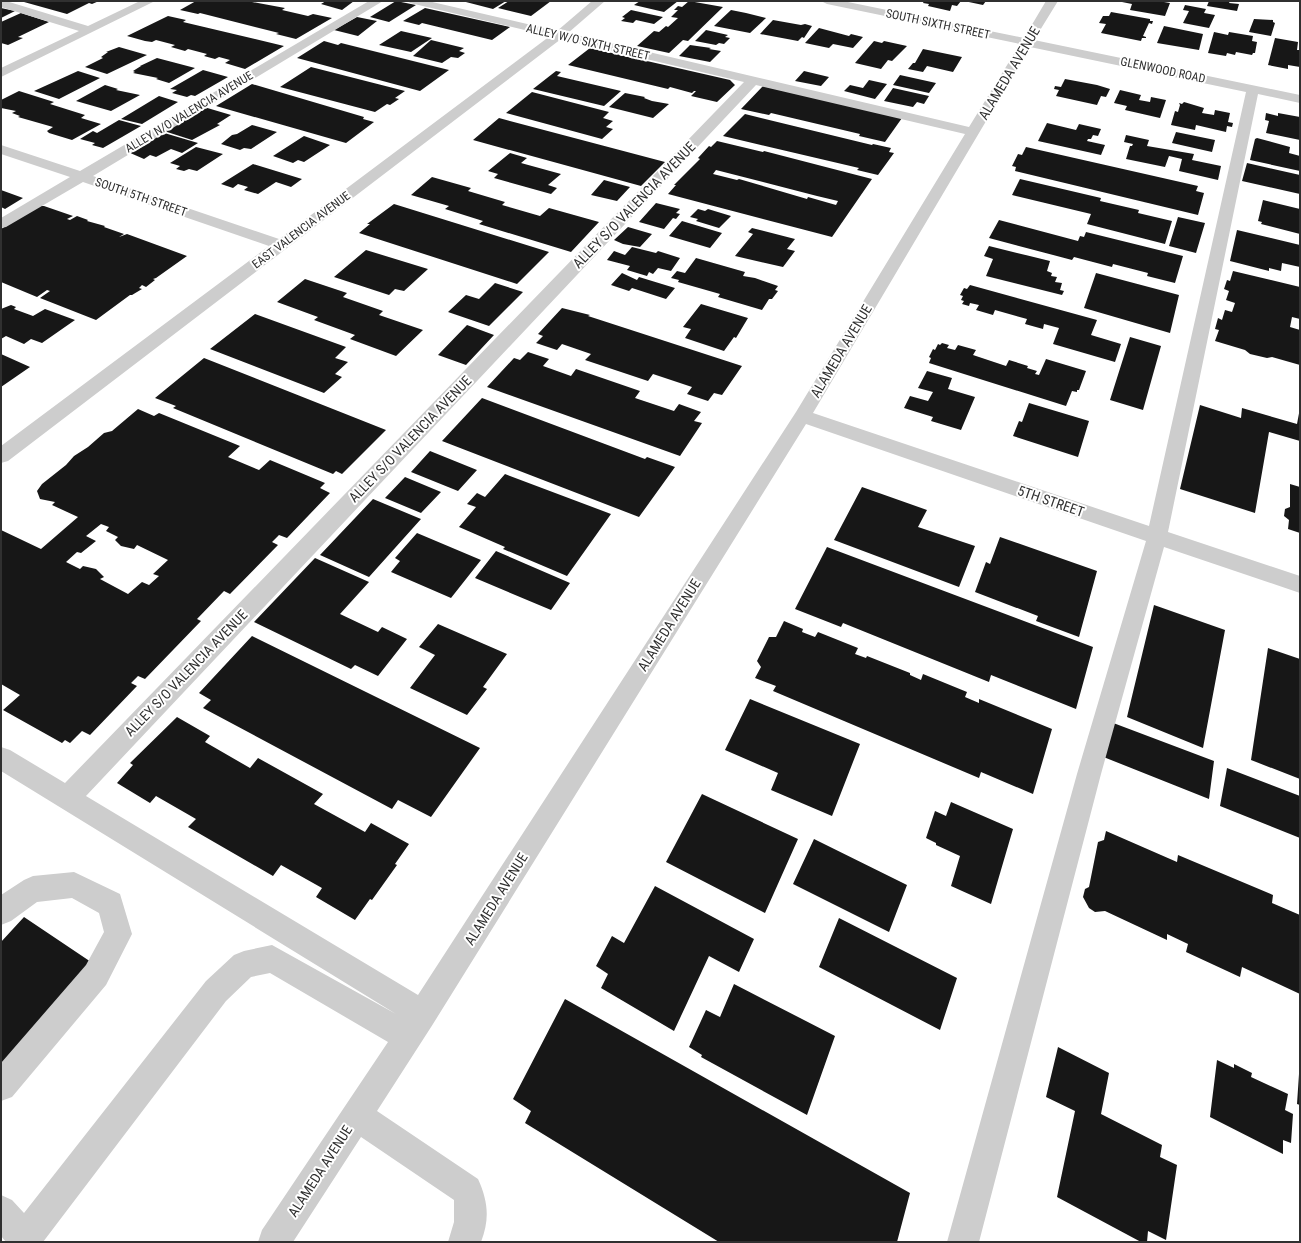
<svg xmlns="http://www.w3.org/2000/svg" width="1301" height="1243" viewBox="0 0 1301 1243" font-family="'Roboto Condensed',sans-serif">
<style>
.building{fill:#171717;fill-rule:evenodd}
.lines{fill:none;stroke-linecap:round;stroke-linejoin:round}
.minor{fill:#cdcdcd;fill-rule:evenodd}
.labels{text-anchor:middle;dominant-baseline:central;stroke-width:4;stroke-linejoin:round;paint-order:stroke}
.far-street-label{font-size:12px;fill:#303030;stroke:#fff}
.street-label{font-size:14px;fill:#303030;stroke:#fff}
</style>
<rect width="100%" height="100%" fill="#fff"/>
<path class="building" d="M99 1 92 4 89 3 67 14 24 2Z
M196 1H254L252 2 285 8 282 10 308 16 313 14 332 18 296 39 276 34 279 33 200 13 198 14 180 10Z
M326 1H354L342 10 321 4Z
M396 1 416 5 389 22 370 17Z
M462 1H506L493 9Z
M509 1H551L531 16 498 8Z
M640 1H678L664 12 634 5Z
M689 1 723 7 688 41 683 40 669 53 637 46 654 31 659 32 666 26 668 27 678 18 671 17 678 10H674L678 6 682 7Z
M924 1H961L957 6 952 5 950 11 928 6 929 4 923 3Z
M964 1H986L983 5Z
M1117 1H1158L1170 3 1165 16 1130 10 1132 4Z
M1209 1H1230L1229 3 1239 4 1237 11 1207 6Z
M1185 5 1206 9 1204 13 1215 15 1209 28 1183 23 1189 11 1183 10Z
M1 8 15 11 1 18Z
M425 8 510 27 492 40 422 23 419 25 403 21Z
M631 10 649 14 663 17 654 24 636 20 633 23 621 21 625 18 622 17Z
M731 10 746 13 766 18 750 33 714 26Z
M1111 12 1150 19V21H1153L1152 24 1149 23 1143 36 1146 37V38H1142L1141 41 1101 33 1106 24 1099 23 1103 16H1109Z
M21 13 49 22 18 37 23 38 8 45 1 43V22Z
M168 16 186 20 183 22 284 46 245 69 225 63 230 60 219 57 215 59 204 56 207 54 188 49 185 51 171 47 175 45 156 40 152 42 145 41 127 36Z
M357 17 377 21 358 36 334 30Z
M1254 19 1273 20V22L1275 23 1271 36 1249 32Z
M773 20 801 25 805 24 812 26 804 38 802 37 798 41 760 34Z
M1164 26 1203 34 1199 50 1157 43Z
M819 28 849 36 851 34 863 37 853 48 833 44 829 48 805 43Z
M706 30 728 35 725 37 730 38 724 44 719 43 716 45 695 41Z
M401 31 432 38 411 52 379 45Z
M1214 32 1228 35 1229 32 1253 36 1252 41 1257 42 1255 53H1253L1252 55 1236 52 1235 55 1227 53 1226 56 1208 53Z
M1275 38 1298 42 1297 50H1300V67L1288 65V69L1268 65Z
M431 40 464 48 459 51 465 53 458 58 451 57 442 63 413 56Z
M324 41 338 45 341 43 449 70 420 91 297 58Z
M874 41 882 43 884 41 907 46 892 61 888 60 881 69 855 63Z
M690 45 711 48 709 49 721 51 710 62 679 56Z
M119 47 147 55 107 74 85 67 103 58 101 57 108 52H106Z
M590 48 730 80 735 85 717 102 691 96 696 91H694L692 93 670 87 668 89 568 65Z
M923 49 962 57 953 72 927 66 923 72 908 69 913 63H915Z
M157 58 195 68 169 83 156 79 158 78 133 73 135 72 133 71 141 66H140Z
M311 67 405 91 395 98 399 99 390 105 387 104 375 112 280 87Z
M203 70 228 77 195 96 191 95 187 97 172 93 177 90 170 89Z
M78 71 100 78 59 99 34 91Z
M556 71 561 72 557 76 621 91 604 106 533 89Z
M804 71 829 77 821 86 795 81Z
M900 75 936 83 929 93 893 85Z
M1065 79 1097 85 1110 89 1106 97 1101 96 1097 105 1056 96 1059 90 1054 89 1055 86 1061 87Z
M869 80 887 84 875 99 844 91 850 85 863 88Z
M252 84 364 117 363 119 374 122 346 143 216 106Z
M105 85 118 89 116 90 140 95 111 111 76 101Z
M763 86 902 118 885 142 859 136 860 134 771 113 769 115 741 109Z
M893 88 929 96 924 104 917 102 913 107 884 101Z
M1120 90 1141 95 1139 100 1150 102 1151 97 1166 100 1160 118 1125 110 1127 106 1114 103Z
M19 91 54 102 50 104 85 115 81 118 101 124 72 140 49 133 47 131 53 127 18 117 20 116 12 113 16 111 1 108V100Z
M532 92 609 112 603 118 613 121 606 127 613 129 602 139 506 113Z
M625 93 645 97 644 98 652 101 669 104 653 118 609 107Z
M159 96 178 102 142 124 121 119Z
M1184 102 1204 108 1202 113 1214 115 1215 110 1230 113 1228 122 1233 123 1232 127 1227 126 1226 132 1196 125 1195 130 1171 125 1175 111 1178 112 1180 105 1179 103 1182 104Z
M204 107 231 115 217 124 220 125 192 140 164 131Z
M1266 113 1278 116V113L1300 117V140L1266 133 1269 121 1265 120Z
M745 114 872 145 873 144 891 148 889 152 894 153 878 175 857 170 859 168 723 136Z
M499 118 665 162 641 186 473 140Z
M119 120 141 126 103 148 92 145 95 143 80 139 93 131 97 133Z
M1047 123 1076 130 1079 124 1101 129 1098 136 1093 135 1091 139H1088L1087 141 1105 145 1101 155 1038 141Z
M252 125 277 132 251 149 244 148 240 150 221 144 232 135 237 134Z
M161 132 198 143 182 153 171 149 156 157 150 155 144 159 128 152Z
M1176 132 1215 140 1212 152 1172 143Z
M1126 135 1149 140 1147 146 1194 154 1192 160 1221 166 1218 180 1179 171 1182 159 1169 156 1165 167 1126 159 1130 146H1132L1133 144 1124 142Z
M304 136 330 145 304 162 298 160 293 163 273 156Z
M1257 138 1290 147 1289 153 1300 156V171L1250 160 1255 139Z
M717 141 763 152 764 151 872 179 832 237 668 194 676 185H674L700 159 698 158 709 146 711 147ZM716 170 817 196 838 201 836 205 808 197 807 199 739 179 737 180 713 174Z
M196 147 223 154 197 171 189 169 184 171 176 169 180 166 170 163Z
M1026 147 1198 186 1196 191 1204 193 1198 215 1015 171 1016 167 1012 166 1018 154 1022 155Z
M510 153 527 158 521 163 561 174 548 185 557 188 551 194 494 178 498 174 488 171Z
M1247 163 1300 175V194L1242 181Z
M253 164 302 179 291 187 276 182 258 194 244 190 248 187 238 184 233 188 221 184Z
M432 177 471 188 468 191 505 202 502 205 540 216 549 208 599 222 571 252 479 224 483 221 445 209 449 206 411 195Z
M1020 179 1101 198 1100 201 1139 210 1138 213 1172 221 1165 244 1087 224 1091 214 1012 195Z
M604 180 630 187 617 201 591 195Z
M1 190 23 198 5 209 1 207Z
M1263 200 1300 209V234L1261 224 1262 222 1258 221Z
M656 203 680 209 676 213 680 214 676 219 673 218 664 229 639 222Z
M394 204 549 252 517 284 359 233 370 224H367Z
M40 206H44L73 216 67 219 70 220 77 216 88 220 87 221 105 226 104 227 124 234 119 237 127 234 187 256 156 278 153 279 155 280 146 287 142 285 139 288 142 289 132 295H130L96 320 40 298 50 291 47 290 37 297 1 282V229Z
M698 209 705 211 708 209 731 216 719 228 696 221 698 219 690 217Z
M1178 217 1205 223 1196 253 1169 246Z
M999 220 1078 241 1080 236 1084 237 1086 232 1183 256 1175 283 1147 276 1148 273 1113 264 1112 267 1074 257 1072 260 989 238Z
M682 221 722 233 710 248 669 236Z
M628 227 652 234 640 247 623 244 614 240Z
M752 228 795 239 787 249 795 251 783 267 735 256 753 234 748 232Z
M1237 230 1300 245V267L1282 263 1281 271 1269 268V271L1230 261Z
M989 246 1050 261 1047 271 1052 273 1051 276 1057 277 1055 282 1062 283 1060 290 1064 291 1062 295 986 276 993 259 984 256Z
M632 247 656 253 658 251 680 258 671 271 658 268 653 274 649 272 647 276 627 270 630 266 607 260 614 251 625 255Z
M366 250 428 269 404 291 395 289 389 295 334 277Z
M696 258 745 272 743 276 755 278 778 286 775 290 778 291 772 299H769L762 310 718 297 720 294 678 282 679 280 671 278 677 271 685 273Z
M1233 271 1300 287V319L1292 317 1290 327 1300 330V365L1272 357 1267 358 1250 354 1245 350 1215 341 1219 330 1215 329 1218 318 1222 320 1225 310 1232 312 1235 303 1226 300 1229 291 1224 289 1227 280 1230 281Z
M622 273 637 280 639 277 675 288 666 299 632 288 629 291 611 285Z
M1096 273 1179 295 1170 333 1084 308Z
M305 279 347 293 343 297 383 311 379 315 423 330 396 356 350 339 355 335 314 320 318 317 277 302Z
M495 283 523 292 489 326 448 312 466 295 479 299Z
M970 285 1097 320 1091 335 1121 344 1115 362 1053 344 1059 328 1044 324 1043 329 1025 324 1027 319 995 310 993 315 976 310 979 305 970 303 969 306 962 304 964 301 961 300 963 296 960 295 964 288 967 289Z
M701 304 748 318 736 338 734 337 724 351 685 338 691 329 683 327Z
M11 305 16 307 14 309 33 316 45 309 75 320 42 343 31 339 24 344 6 336 1 339V309Z
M562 308 590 315 588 316 742 366 722 395 714 393 708 401 687 394 692 387 653 374 648 381 585 360 591 354 562 344 557 350 536 343 543 336 538 334Z
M255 314 346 347 335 358 348 362 335 374 342 377 324 393 210 349Z
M467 325 494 335 466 365 438 355Z
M1130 337 1161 346 1143 410 1110 400Z
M942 343 949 345 947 348 955 350 958 345 976 350 973 355 1006 366 1009 360 1028 366 1027 368 1037 371 1035 374 1039 375 1046 359 1086 371 1079 390H1077V392L1072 391 1066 406 929 363 931 358 929 357 933 349 935 350 938 344 940 345Z
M528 352 549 359 543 366 571 376 576 369 640 391 635 398 674 411 679 404 701 412 694 421 702 423 680 456 487 387 514 358 520 360Z
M1 354 30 367 1 387Z
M204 358 386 430 342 474 336 471 333 474 173 408 176 406 155 398Z
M927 371 952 378 948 389 975 397 961 430 931 421 933 417 904 408 910 396 928 401 933 392 918 388Z
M482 398 645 459 647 457 675 467 639 517 442 441Z
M1029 403 1089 421 1078 457 1013 436 1019 421 1022 422Z
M1200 405 1241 418 1242 408 1297 424 1300 408V441L1269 432 1255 513 1180 489Z
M138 409 154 416 159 413 240 446 228 457 259 470 270 460 325 483 320 488 330 493 287 538 279 535 272 542 278 545 230 594 224 591 197 619 201 621 145 679 138 676 131 683 137 686 90 735 82 731 70 743 65 740 62 743 3 710 20 695 1 684V530L41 549 78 517 52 505 55 502 40 499 37 491 42 484 66 465 74 456 88 447 104 433 112 431ZM101 524 109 527 106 531 118 537 115 540 121 546 134 549 137 545 168 560 153 574 159 576 149 585 142 582 128 594 100 579 104 577 96 569 83 566 80 569 66 562 77 552 81 553 96 541 86 536Z
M430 451 477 470 458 491 411 472Z
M505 474 611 514 567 576 503 549 505 547 459 527 476 507 467 504 477 493 485 497Z
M405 477 441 492 421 513 385 498Z
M1290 484 1300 487V533L1288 529 1289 520 1284 516 1285 509 1290 507Z
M862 487 927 510 918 527 975 546 959 587 834 540Z
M373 499 421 519 369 577 320 555Z
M417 533 481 560 451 598 391 572 400 561 395 558Z
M1000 537 1097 571 1079 637 1036 621 1038 616 975 592 986 562 990 564Z
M827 547 1093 647 1076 709 991 675 989 682 843 623 841 627 795 609Z
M496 551 570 583 551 610 475 578Z
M315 558 369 582 340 614 378 632 382 627 407 639 378 676 355 665 351 669 254 622Z
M1154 605 1225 630 1203 748 1127 717Z
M784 621 803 629 802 632 815 637 818 632 858 648 855 654 866 658 867 656 910 673V675L921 680 923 674 967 692 965 697 979 703V699L1052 729 1033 794 981 772 979 778 773 691 776 686 755 678 761 667 757 661 769 637H776Z
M438 624 507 654 483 687 487 689 467 715 410 688 435 655 419 647Z
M252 636 480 748 431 817 398 800 392 809 203 708 211 700 199 693Z
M1268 648 1300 659V779L1251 760Z
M750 699 860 744 832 816 771 790 778 773 725 750Z
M177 717 210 736 205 742 250 768 258 758 323 794 314 804 365 832 371 823 409 844 395 864 397 865 372 900 370 899 355 920 316 897 322 888 281 865 273 876 188 827 196 819 156 796 150 803 117 783 133 765 130 763Z
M1108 721 1214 761 1209 799 1101 756Z
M1227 768 1300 796V838L1220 806Z
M702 794 798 839 765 913 666 862Z
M951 802 1013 829 991 904 951 886 960 856 936 845V843L926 838 935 811 946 816Z
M1106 831 1177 862 1178 855 1273 895 1272 903 1300 915V994L1242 967 1240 977 1186 952 1188 944 1167 934V940L1105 911 1095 912 1089 908 1083 897 1085 889 1089 887 1098 842 1104 840Z
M814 839 907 885 889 932 793 884Z
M655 886 754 939 739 972 709 956 674 1031 601 988 608 974 596 966 612 936 624 943Z
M24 917 91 962 1 1068V942Z
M839 918 957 978 940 1030 819 967Z
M734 984 835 1036 807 1115 701 1057 702 1055 689 1047 706 1010 720 1017Z
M565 999 910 1193 897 1242H719L525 1123 531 1111 513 1099Z
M1058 1047 1109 1073 1101 1114 1162 1145 1160 1157 1177 1165 1166 1240 1148 1231 1147 1242H1141L1057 1197 1075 1111 1046 1097Z
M1217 1060 1234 1068V1064L1252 1073 1251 1077 1288 1094 1285 1110 1293 1114 1291 1143 1283 1140V1154L1210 1117Z
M1299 1074H1300V1105L1297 1104Z"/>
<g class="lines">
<path class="minor" d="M1 1H6L88 26 140 1H155L1 77V68L79 31 1 7Z
M369 1H383L93 176 279 239 550 36 410 3 408 1H428L557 31 592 1H605L568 33 969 127 1020 44 827 4 821 1H843L1024 38 1046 1H1058L1034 40 1300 95V103L1258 94 1168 532 1300 576V593L1164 547 1101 774 979 1242H947L1077 774 1146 541 806 424 433 1024 377 1111 478 1179C488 1201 490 1219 481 1242H448L454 1222V1200L361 1137 293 1242H258L262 1230 388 1042 270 973 251 977 226 1001 43 1242H6L1 1236V1195L12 1200 24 1213 206 981 234 955 244 951 272 945 396 1014 1 771V747L10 750 65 783 744 82 561 39 8 461 1 463V446L269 246 83 182 6 227 1 228V218L70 177 1 154V145L80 171ZM1030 47 1246 92 1149 526 813 413ZM756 85 965 134 796 412 418 995 86 796Z
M74 872 120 894 132 934 106 985 12 1097 1 1101V1063L86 965 104 932 99 913 72 898 37 902 11 921 1 925V895L24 880 33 876Z"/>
</g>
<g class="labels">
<g class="far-street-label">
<text transform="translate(938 24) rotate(12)">SOUTH SIXTH STREET</text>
<text transform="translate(588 42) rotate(13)">ALLEY W/O SIXTH STREET</text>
<text transform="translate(1163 70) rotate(12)">GLENWOOD ROAD</text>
<text transform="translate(189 112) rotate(-31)">ALLEY N/O VALENCIA AVENUE</text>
<text transform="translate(141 197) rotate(19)">SOUTH 5TH STREET</text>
<text transform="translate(301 230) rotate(-37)">EAST VALENCIA AVENUE</text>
</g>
<g class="street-label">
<text transform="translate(1009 73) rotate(-59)">ALAMEDA AVENUE</text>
<text transform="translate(634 205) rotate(-46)">ALLEY S/O VALENCIA AVENUE</text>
<text transform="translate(841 351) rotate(-59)">ALAMEDA AVENUE</text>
<text transform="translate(410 439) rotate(-46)">ALLEY S/O VALENCIA AVENUE</text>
<text transform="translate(1051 501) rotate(19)">5TH STREET</text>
<text transform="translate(669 625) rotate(-58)">ALAMEDA AVENUE</text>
<text transform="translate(186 673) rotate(-46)">ALLEY S/O VALENCIA AVENUE</text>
<text transform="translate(496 899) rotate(-58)">ALAMEDA AVENUE</text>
<text transform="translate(320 1171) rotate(-57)">ALAMEDA AVENUE</text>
</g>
</g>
<rect width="1301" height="1243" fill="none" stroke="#303030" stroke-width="4"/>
</svg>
